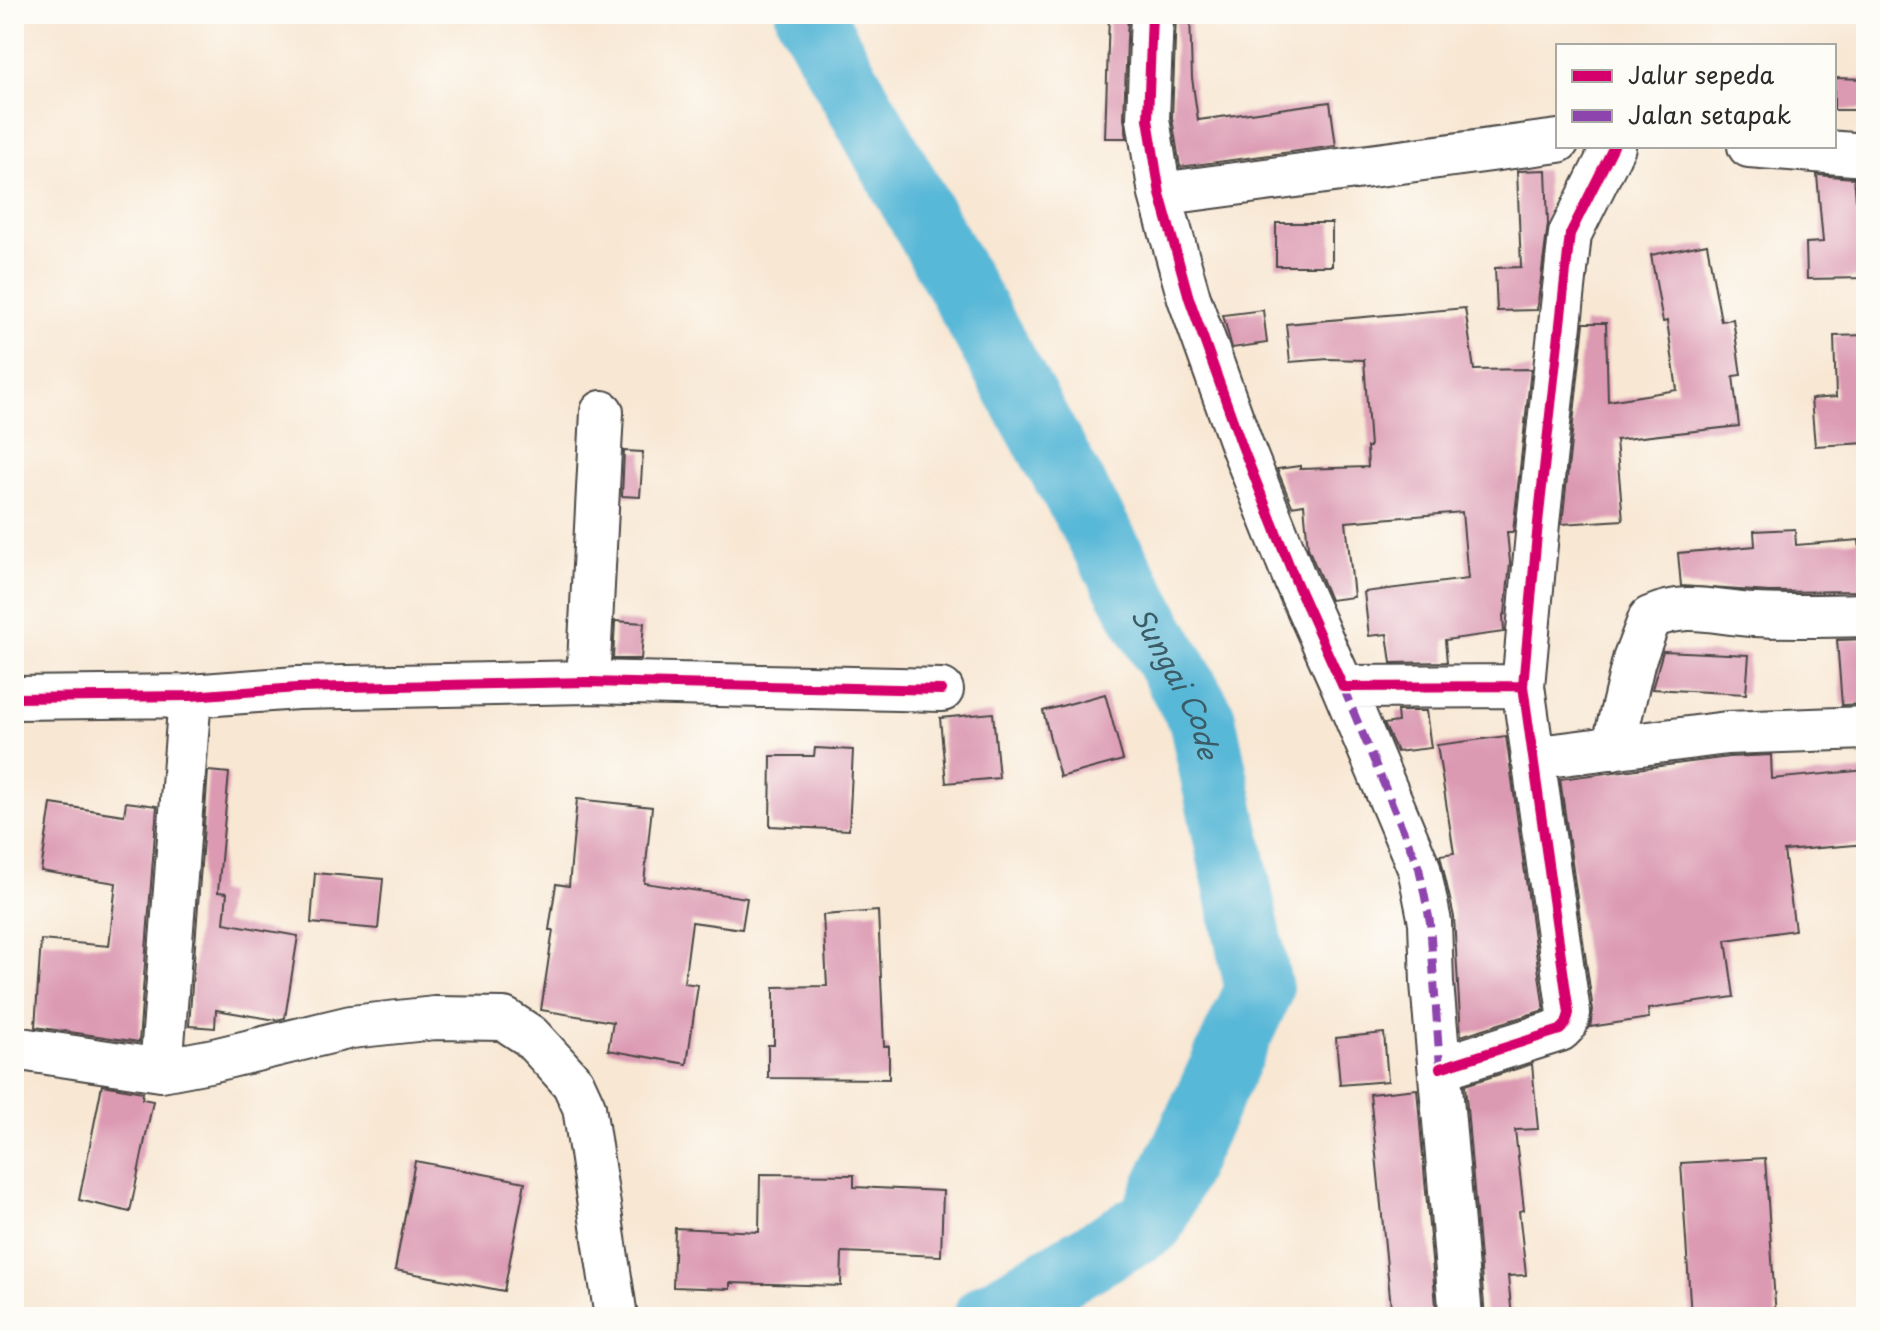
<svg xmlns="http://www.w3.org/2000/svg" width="1880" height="1331" viewBox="0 0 1880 1331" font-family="'Playpen Sans',sans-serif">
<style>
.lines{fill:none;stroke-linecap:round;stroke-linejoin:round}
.river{stroke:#59b8d7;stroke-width:68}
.building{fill:#dc9ab2}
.minor-casing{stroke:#4a4744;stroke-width:46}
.minor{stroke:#fff;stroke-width:42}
.quiet{stroke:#8e44ad;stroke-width:8;stroke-dasharray:16 8;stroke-linecap:butt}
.cycleway-casing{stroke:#fdfcf7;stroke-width:15}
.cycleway{stroke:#d6006c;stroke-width:10}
.labels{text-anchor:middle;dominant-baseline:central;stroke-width:7;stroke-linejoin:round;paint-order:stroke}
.water-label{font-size:28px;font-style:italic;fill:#3b5c67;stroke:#fdfcf7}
</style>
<rect width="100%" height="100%" fill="#fdfcf7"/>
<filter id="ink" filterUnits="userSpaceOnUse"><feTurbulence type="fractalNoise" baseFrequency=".0125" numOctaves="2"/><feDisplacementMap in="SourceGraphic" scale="16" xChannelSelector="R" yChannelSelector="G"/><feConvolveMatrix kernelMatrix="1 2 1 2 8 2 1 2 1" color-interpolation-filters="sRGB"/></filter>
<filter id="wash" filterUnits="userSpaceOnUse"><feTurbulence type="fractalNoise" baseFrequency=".006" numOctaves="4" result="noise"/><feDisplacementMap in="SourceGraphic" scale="32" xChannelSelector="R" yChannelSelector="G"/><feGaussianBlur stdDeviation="1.8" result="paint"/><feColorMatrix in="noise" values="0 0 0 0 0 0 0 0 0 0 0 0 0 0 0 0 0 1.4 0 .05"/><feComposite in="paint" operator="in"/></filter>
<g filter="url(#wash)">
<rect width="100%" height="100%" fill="#f8e7d3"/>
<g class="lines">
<path class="river" id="s1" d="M809 14 1202 719 1259 990 1151 1222 987 1317"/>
</g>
<g id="blocks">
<path class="building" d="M1109 14H1128L1124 118 1127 138H1105Z
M1176 14H1190L1192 78 1198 120 1330 102 1336 146 1180 167 1172 118Z
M1834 78 1866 79V110H1834Z
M1546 170 1548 224 1537 310 1497 311 1495 268 1521 267 1517 171Z
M1817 175 1854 178 1856 199H1866V278L1807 279 1806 243 1823 242Z
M1276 223H1332V266H1276Z
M1707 244 1721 321 1733 319 1741 375 1733 376 1739 426 1616 440 1623 520 1562 524 1584 323H1606L1608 401 1677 390 1667 321 1663 322 1651 255Z
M1465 308 1474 370 1531 369 1513 532H1507L1510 562 1505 614 1503 615 1504 632 1445 640 1447 662 1391 663 1387 634 1369 636 1364 592 1468 579 1462 512 1346 522 1354 597 1330 600 1308 548 1304 504 1292 506 1277 469 1300 466V469L1368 467 1367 447H1370L1364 360 1328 359 1290 362 1286 324Z
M1263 310 1267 343 1232 348 1223 315Z
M1866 335V443L1815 446 1811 399 1836 397 1834 336Z
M624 451 643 452 640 497 622 496Z
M1795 529 1796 545 1859 540 1863 591 1769 592 1681 586 1678 553 1755 546 1754 531Z
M615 621 644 623 641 659H613Z
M1866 639V704L1842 705 1837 640Z
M1663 651 1749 655 1746 694 1652 689Z
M1105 694 1123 760 1060 777 1043 711Z
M1397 711H1426L1431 748 1397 752 1384 724 1398 722Z
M993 713 999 778 946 783 940 718Z
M1506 736 1544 1010 1461 1036 1454 917 1440 855 1454 853 1437 745Z
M815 748 853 750 849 830 770 826 771 756H814Z
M1771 755 1772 779 1866 770V844L1784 851 1795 930 1726 940 1734 997 1648 1009 1649 1018 1590 1027 1593 1010 1560 779 1729 757Z
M208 771 229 773 218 892 227 893 224 923 298 936 285 1018 276 1020 216 1010 215 1028 189 1026Z
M577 799 652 807 644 883 747 898 742 929 692 922 684 983 698 985 687 1064 608 1050 613 1022 541 1010 553 930H549L556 884 569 886Z
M126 802 157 806 139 1042 35 1027 41 940 109 946 116 883 41 871 51 804 124 815Z
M315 873 383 879 378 929 311 923Z
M878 911 884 1046H889V1079L768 1078V1045H774V987L827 986 823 915Z
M1384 1033 1388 1081 1340 1085 1336 1038Z
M1532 1064 1538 1129 1515 1130 1524 1210 1519 1211 1526 1275 1508 1276 1512 1317H1485L1465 1085Z
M102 1085 143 1092 142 1099 153 1101 130 1212 79 1200Z
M1417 1089 1437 1317H1392L1370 1094Z
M1765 1158 1776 1317H1691L1681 1163Z
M415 1161 525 1182 504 1291 395 1270Z
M760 1174 854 1175V1187L943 1191 941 1256 842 1252 841 1286 730 1283V1289L673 1287 675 1228 759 1232Z"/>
</g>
</g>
<g filter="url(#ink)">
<use href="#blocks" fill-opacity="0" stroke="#4a4744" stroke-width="2"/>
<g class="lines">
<defs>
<path id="minor" d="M1152 14 1148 119 1160 194 1189 298 1242 446 1296 582 1343 687 1523 686
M1749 146 1866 155
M1160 194 1558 141
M588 682 602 412
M1343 687 1419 868 1430 922 1432 983 1461 1317
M14 698 190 696 297 688 588 682 942 690
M1613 748 1634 660 1650 618C1688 601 1714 613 1754 615 1791 617 1829 616 1866 615
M1532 758 1727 733 1866 728
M14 1048 161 1070 214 1060 351 1027 435 1018 504 1019 530 1036 554 1062 573 1083 584 1107 616 1317
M1440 1068 1560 1030 1566 1024 1569 1013 1523 686 1538 523 1570 234 1614 146
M161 1070 190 696"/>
</defs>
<use href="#minor" class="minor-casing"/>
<use href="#minor" class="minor"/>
<path class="quiet" d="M1343 687 1419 868 1430 922 1440 1068 1447 1065"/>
<defs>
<path id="cycleway" d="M1152 14 1148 119 1160 194 1189 298 1242 446 1296 582 1343 687 1523 686
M14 698 190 696 297 688 588 682 942 690
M1440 1068 1560 1030 1566 1024 1569 1013 1523 686 1538 523 1570 234 1614 146"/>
</defs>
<use href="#cycleway" class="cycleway-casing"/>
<use href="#cycleway" class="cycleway"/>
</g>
</g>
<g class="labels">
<g class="water-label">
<text stroke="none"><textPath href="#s1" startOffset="764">Sungai Code</textPath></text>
</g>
</g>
<rect width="1880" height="1331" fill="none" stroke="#fdfcf7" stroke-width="48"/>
<rect x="1556" y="44" width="280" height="104" fill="#fdfcf7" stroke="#a9a8a5" stroke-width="2"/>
<rect x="1572" y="70" width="40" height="12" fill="#d6006c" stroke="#a9a8a5" stroke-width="2"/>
<text x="1628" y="84" font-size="24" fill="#2b2b2b">Jalur sepeda</text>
<rect x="1572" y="110" width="40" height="12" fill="#8e44ad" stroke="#a9a8a5" stroke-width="2"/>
<text x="1628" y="124" font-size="24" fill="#2b2b2b">Jalan setapak</text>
</svg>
